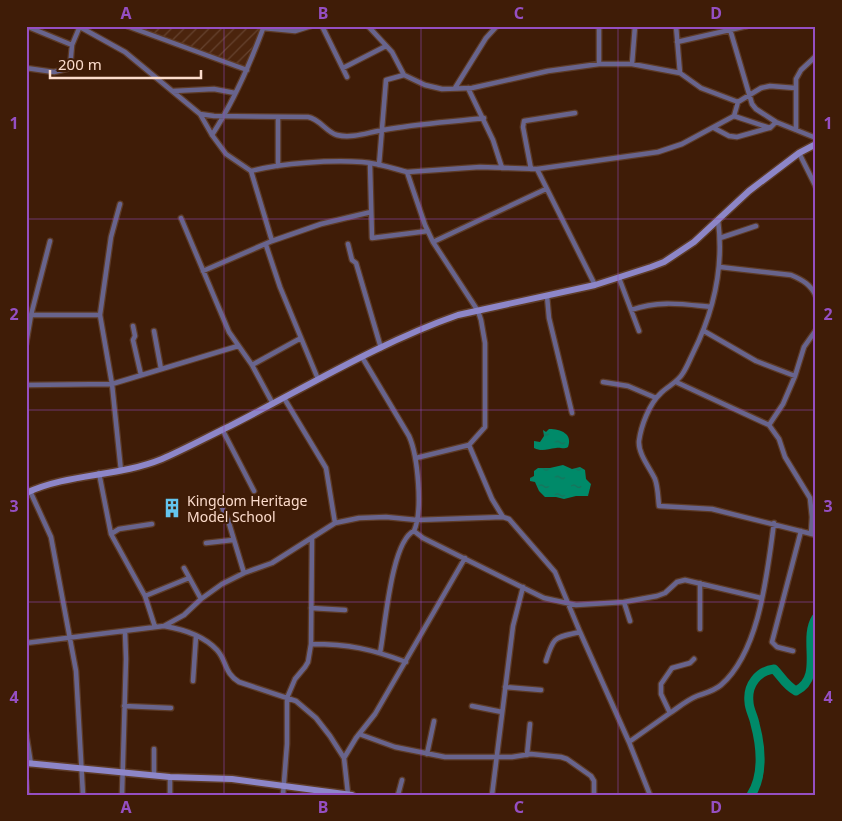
<svg xmlns="http://www.w3.org/2000/svg" width="842" height="821" viewBox="0 0 842 821" font-family="'Noto Sans',sans-serif">
<style>
.industrial{fill:url(#industrial-furrows)}
.water{fill:url(#water-ripples)}
.lines{fill:none;stroke-linecap:round;stroke-linejoin:round}
.river{stroke:#008a69;stroke-width:9}
.street-casing{stroke:#5d3b27;stroke-width:7}
.secondary-casing{stroke:#5d3b27;stroke-width:9}
.street{stroke:#68648d;stroke-width:4.5}
.secondary{stroke:#8d86c8;stroke-width:6}
.grid{fill:none;stroke:#954fc2;stroke-width:1;stroke-opacity:0.55}
.labels{text-anchor:middle;dominant-baseline:central;stroke-width:4;stroke-linejoin:round;paint-order:stroke}
.poi-label{font-size:14px;fill:#fcdccc;stroke:#3f1c07;text-anchor:start}
.neatline{fill:none;stroke:#954fc2;stroke-width:2}
.grid-label{font-size:16px;text-anchor:middle;font-weight:bold;fill:#954fc2}
</style>
<defs>
<pattern id="industrial-furrows" width="10" height="10" patternUnits="userSpaceOnUse" patternTransform="scale(1.25)"><rect width="10" height="10" fill="#4b240d"/><path d="M-1 1l2-2M0 10L10 0M9 11l2-2" fill="none" stroke="#66432f"/></pattern>
<pattern id="water-ripples" width="26" height="14" patternUnits="userSpaceOnUse" patternTransform="scale(1.25)"><rect width="26" height="14" fill="#008a69"/><path d="M2 4q2-2 4 0t4 0M15 11q2-2 4 0t4 0" fill="none" stroke="#1b715a"/></pattern>
</defs>
<rect width="100%" height="100%" fill="#3f1c07"/>
<path class="industrial" d="M134 26H261L247 68Z"/>
<path class="water" d="M549 429C561 429 573 434 568 447 563 450 561 447 556 448 547 449 542 452 534 448V441L540 442 544 436 543 430 546 432Z
M563 465 572 469 580 467 585 470 586 479 591 484 588 496H576L564 499 556 497H545L539 491 535 482 530 481V478L534 476V471L538 468H550Z"/>
<g class="lines">
<path class="river" d="M751 795C764 775 761 746 755 724 754 717 749 709 749 702 747 685 758 671 774 669 782 677 785 685 796 691 824 677 802 640 816 618"/>
<defs>
<path id="street" d="M26 26 72 45
M127 26 247 70
M322 26 347 77
M368 26 392 52 404 75 425 85 442 89 472 88 548 71 599 64H632L680 73 701 88 738 102
M676 26 680 73
M729 26 752 104 756 109 776 122
M80 27 125 52 200 114 212 135 226 154 251 171 272 241
M263 28 295 31 311 26
M677 42 747 26
M599 64V26
M632 64 635 26
M26 68 54 72 70 68 72 45 80 26
M343 68 386 46
M455 88 486 38 497 26
M468 88 493 140 502 168
M173 91 214 89 235 93
M200 114 214 116 308 117C320 119 326 132 337 135 352 139 369 132 383 130 416 124 450 122 484 118
M734 116 770 128 776 122 816 138
M278 117V166
M714 128 729 136 737 137 769 128
M796 130V79L801 70 816 56
M212 135C234 101 250 64 264 26
M799 153 816 187
M370 164 372 238 428 231
M379 165 386 80 404 75
M531 169 523 127 524 121 575 113
M537 169 595 285
M251 171C282 163 330 160 362 162 377 163 392 168 407 172L425 225 433 242 478 311 481 320 485 343V427L469 445 416 458
M407 172 480 167 537 169 658 152 682 144 734 116 738 102 761 88 770 86 795 88
M120 204 111 237 100 315 112 384 121 471
M181 218 229 332 252 365 273 404
M718 220C724 266 714 311 693 353 690 359 687 367 683 373 678 382 668 386 661 393 649 404 641 426 639 441 638 454 650 468 655 479 658 487 658 498 659 506L712 509 816 535
M720 238 756 226
M433 242 546 189
M348 244 352 260 356 263 381 348
M266 245 280 287 318 379
M720 267 791 275C803 280 811 285 816 296
M203 271 272 241 321 224 371 212
M619 278 639 331
M547 296 549 318 572 413
M631 310C659 300 682 304 711 307
M31 315H100
M133 326 135 336 133 340 141 375
M154 331 161 369
M704 331 756 361 795 376
M26 344 31 315 50 241
M362 357 409 436C418 456 423 511 414 531L423 538 544 598 576 605 624 602 657 596 665 593 677 582 685 580 761 598
M252 365 301 338
M603 382 628 386 656 398
M676 382 769 425 779 439 785 457 810 498 812 517 811 534
M26 385 112 384 238 346
M284 398 326 468 335 523
M769 425 783 404 795 376 804 347 816 330
M222 429 254 491
M469 445 492 499 503 517
M99 473 111 534 145 596 155 627
M30 491 51 537 76 671 83 795
M219 501 228 520 244 573
M111 534 119 529 152 524
M206 543 233 540
M184 568 201 599
M145 596 189 578
M624 602 630 621
M311 608 345 610
M164 626C182 629 204 636 217 650 227 661 224 673 239 682L296 701 316 718 330 736 344 758 348 794
M700 629V583
M26 643 164 626 184 615 201 599 222 584 244 573 272 563 335 523 359 518 386 517 417 520 503 517 509 519 555 572 580 632 629 742 650 795
M311 644C349 644 371 649 406 662
M793 651 777 647 772 642 801 531
M380 653C385 629 391 541 414 531
M546 661C554 635 555 638 580 632
M193 681 196 636
M505 687 541 690
M124 706 171 708
M472 706 502 712
M670 713C679 707 687 700 697 696 705 693 714 691 721 685 760 651 767 573 774 523
M26 733 31 764
M359 734 395 747 445 757H512L531 754 561 757 567 759 591 776 594 781V795
M629 742 670 713 661 694V684L672 668 690 663 694 659
M427 754 434 721
M527 755 530 724
M344 758 356 738 375 714 465 558
M154 775V749
M170 777V795
M26 781 27 795
M122 795 126 659 125 631
M283 795 287 744V698L295 679 305 667 308 662 311 644 312 538
M398 795 402 780
M492 795 513 626 523 587"/>
<path id="secondary" d="M26 493C69 473 118 477 162 459 185 449 207 437 230 426 305 388 378 343 458 315L595 285 651 267 664 262 694 242 749 191 799 153 816 144
M26 763 170 777 232 779 352 795"/>
</defs>
<use href="#street" class="street-casing"/>
<use href="#secondary" class="secondary-casing"/>
<use href="#street" class="street"/>
<use href="#secondary" class="secondary"/>
</g>
<path class="grid" d="M224 26V795M421 26V795M618 26V795M26 219H816M26 410H816M26 602H816"/>
<defs>
<symbol id="building-bare" viewBox="-9 -9 18 18"><path d="M-4-6H4V6H1V3H-1V6H-4ZM-2.5-4.3h1.7v1.8h-1.7ZM.8-4.3h1.7v1.8H.8ZM-2.5-1h1.7V.8h-1.7ZM.8-1h1.7V.8H.8Z" fill="#64c5ee" stroke="#3f1c07" stroke-width="2.5" paint-order="stroke"/></symbol>
</defs>
<g fill-rule="evenodd">
<use href="#building-bare" x="158" y="494" width="28" height="28"/>
</g>
<g class="labels">
<g class="poi-label">
<text x="187" y="500">Kingdom Heritage<tspan x="187" dy="16">Model School</tspan></text>
</g>
</g>
<rect width="842" height="821" fill="none" stroke="#3f1c07" stroke-width="55"/>
<path d="M50 70v8h151v-8" fill="none" stroke="#fcdccc" stroke-width="2.5"/>
<text x="58" y="70" font-size="15" fill="#fcdccc" stroke="#3f1c07" stroke-width="4" paint-order="stroke">200 m</text>
<rect x="28" y="28" width="786" height="766" class="neatline"/>
<g class="grid-label">
<text x="126" y="19">A</text>
<text x="323" y="19">B</text>
<text x="519" y="19">C</text>
<text x="716" y="19">D</text>
<text x="14" y="129">1</text>
<text x="828" y="129">1</text>
<text x="14" y="320">2</text>
<text x="828" y="320">2</text>
<text x="14" y="512">3</text>
<text x="828" y="512">3</text>
<text x="14" y="703">4</text>
<text x="828" y="703">4</text>
<text x="126" y="813">A</text>
<text x="323" y="813">B</text>
<text x="519" y="813">C</text>
<text x="716" y="813">D</text>
</g>
</svg>
